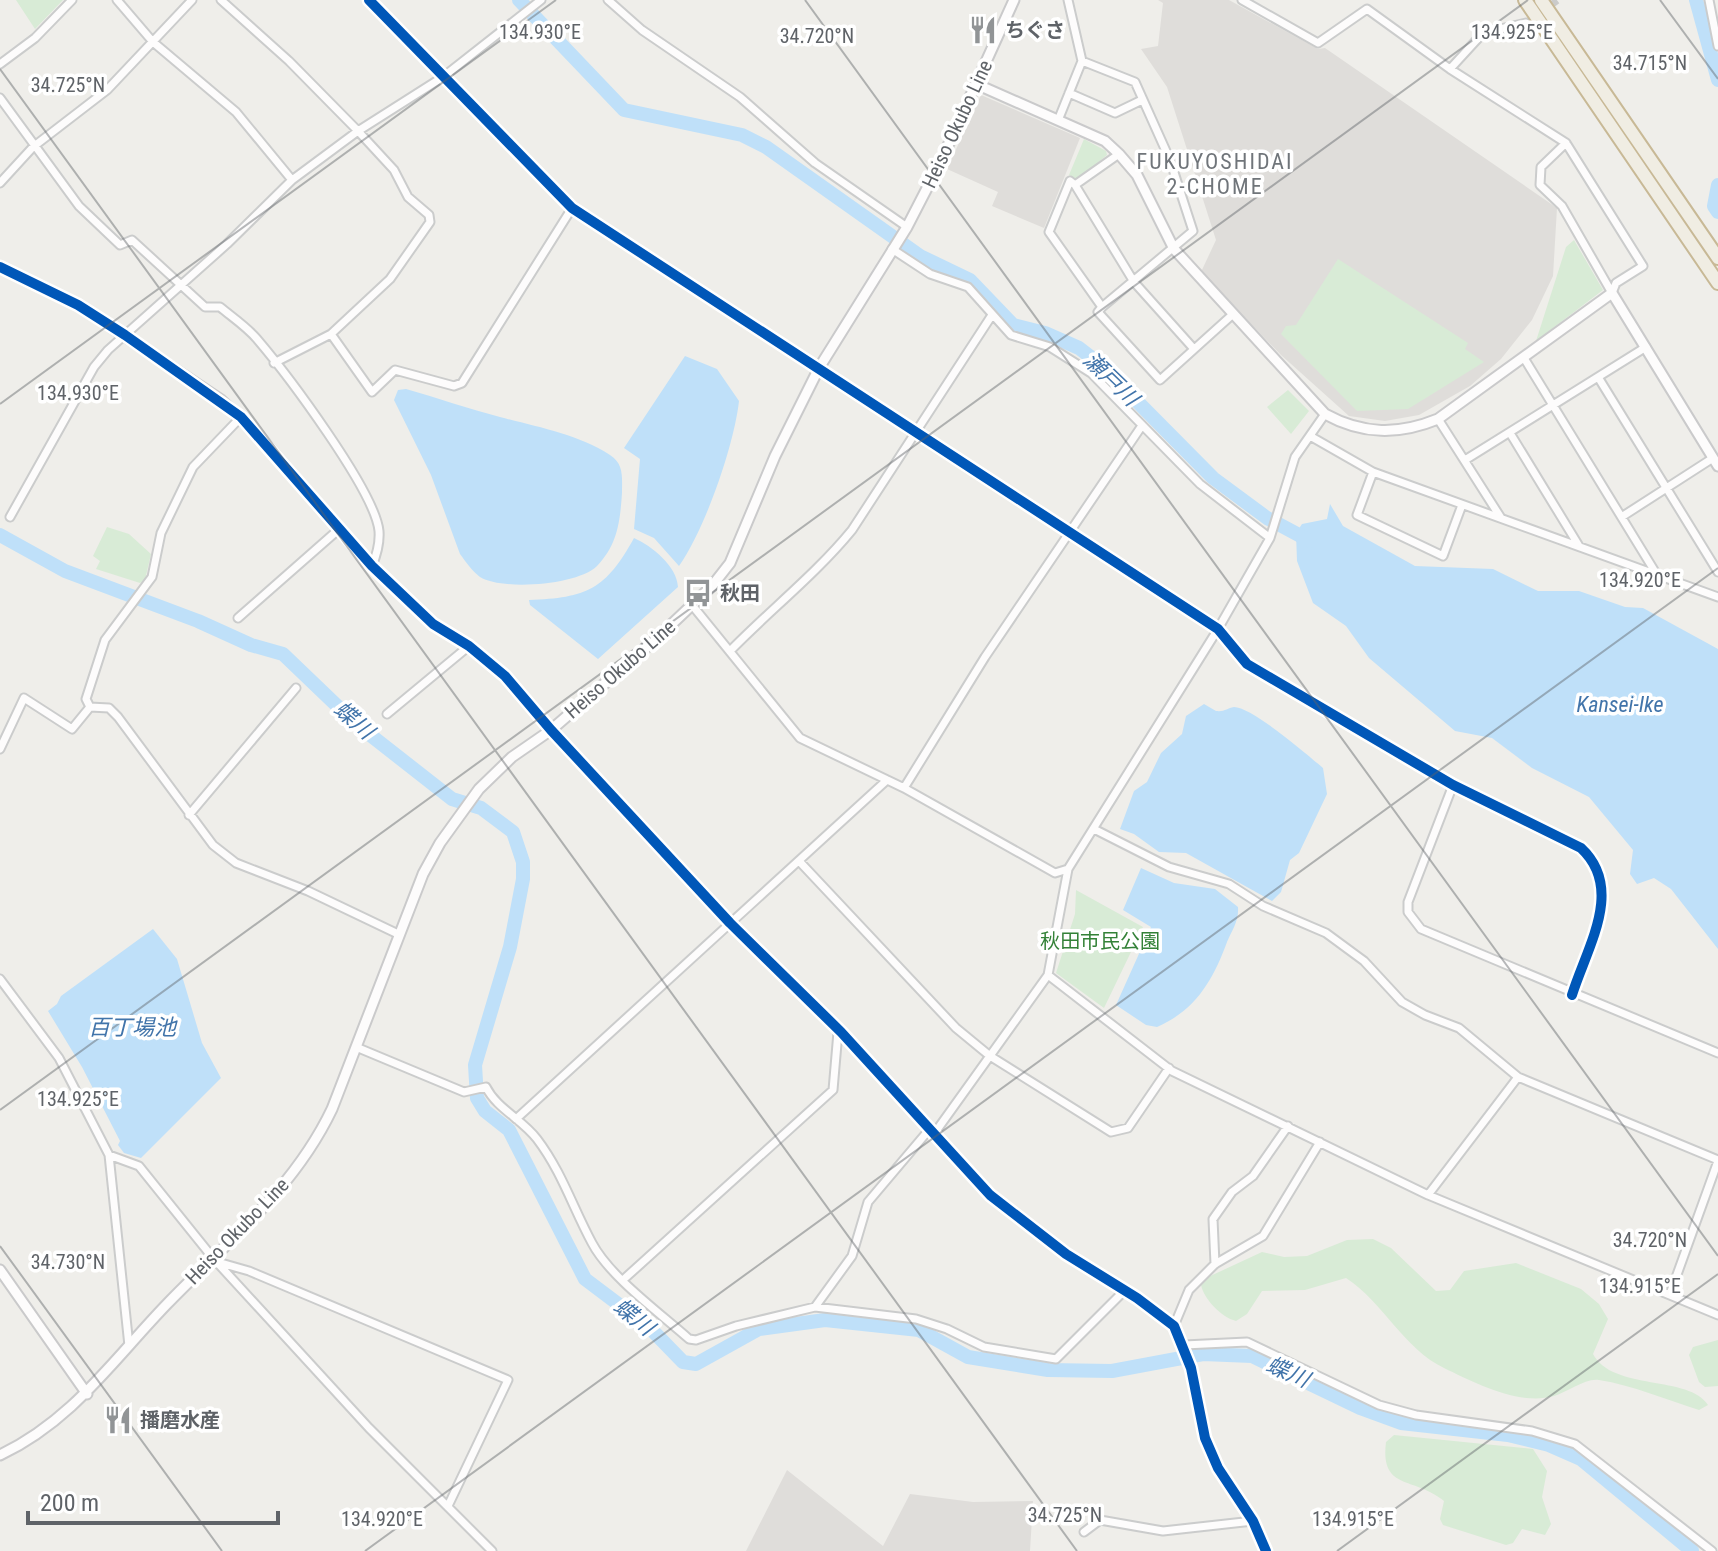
<svg xmlns="http://www.w3.org/2000/svg" width="1718" height="1551" viewBox="0 0 1718 1551" font-family="'Roboto Condensed','Noto Sans JP',sans-serif">
<style>
.industrial{fill:#dfddda}
.green{fill:#d8ebd6}
.water{fill:#bfe0f9}
.lines{fill:none;stroke-linecap:round;stroke-linejoin:round}
.river{stroke:#bfe0f9;stroke-width:14}
.street-tunnel{stroke:#cbcbca;stroke-width:7;stroke-dasharray:7 3.5;stroke-linecap:butt}
.street-casing{stroke:#cbcccc;stroke-width:11}
.secondary-casing{stroke:#cacacb;stroke-width:13}
.highway-casing{stroke:#c8b996;stroke-width:16}
.street{stroke:#fdfcfc;stroke-width:7}
.secondary{stroke:#fdfcfc;stroke-width:9}
.highway{stroke:#f0ede3;stroke-width:12}
.cycleway-casing{stroke:#fff;stroke-width:15}
.cycleway{stroke:#0057b8;stroke-width:10}
.ticks{fill:none;stroke:#5f6368;stroke-width:2;stroke-opacity:0.45}
.labels{text-anchor:middle;dominant-baseline:central;stroke-width:7;stroke-linejoin:round;paint-order:stroke}
.poi-label{font-size:20px;font-weight:bold;fill:#5f6368;stroke:#fff;text-anchor:start}
.street-label{font-size:20px;fill:#5f6368;stroke:#fff}
.park-label{font-size:20px;fill:#348238;stroke:#fff}
.neighbourhood-label{font-size:22px;letter-spacing:2px;fill:#70757a;stroke:#fff}
.water-label{font-size:22px;font-style:italic;fill:#4174aa;stroke:#fff}
.ticks-label{font-size:20px;text-anchor:middle;fill:#5f6368;stroke:#fff;stroke-width:7;stroke-linejoin:round;paint-order:stroke}
</style>
<rect width="100%" height="100%" fill="#efeeea"/>
<path class="industrial" d="M1158 0H1229L1318 49 1325 48 1557 208 1553 276 1532 320 1501 359 1470 386 1419 415 1385 421 1349 416 1281 355 1201 272 1216 240 1167 87 1141 49 1158 46 1163 3Z
M981 95 1080 138 1044 228 992 206 998 192 947 169Z
M787 1470 883 1546 910 1494 973 1502 1033 1501 1030 1551H746Z"/>
<path class="green" d="M16 0H63L35 29Z
M1084 139 1106 151 1107 155 1077 180 1069 175Z
M1574 240 1603 290 1536 341 1566 247Z
M1338 259 1468 343 1465 349 1484 362 1408 409 1357 411 1281 334 1286 326 1296 325Z
M1288 390 1309 411 1291 434 1267 407Z
M107 527 129 534 151 554 145 580 140 583 96 569 100 561 93 556Z
M1076 890 1143 927 1104 1008 1056 973 1075 914Z
M1373 1239 1391 1248 1436 1291 1450 1290 1464 1271 1516 1263 1581 1289 1599 1304 1608 1319 1593 1354C1612 1391 1690 1375 1708 1405L1699 1410C1667 1400 1632 1385 1599 1380 1585 1378 1568 1392 1554 1396 1519 1406 1475 1383 1444 1368 1404 1349 1383 1302 1346 1278L1305 1290 1262 1291 1247 1314 1236 1321C1221 1317 1204 1299 1201 1285L1206 1278 1262 1252 1284 1257 1307 1256 1347 1240Z
M1718 1340V1386L1705 1387 1699 1382 1689 1355 1693 1347Z
M1394 1435 1533 1449 1547 1471 1542 1497 1551 1524 1545 1535 1522 1529 1513 1543 1506 1545 1443 1525 1440 1519 1444 1501C1413 1476 1380 1491 1386 1442Z"/>
<path class="water" d="M685 356 717 369 739 401C734 446 705 529 679 566L654 538 634 529 640 459 624 448Z
M406 389C438 398 469 409 500 417 537 427 577 434 610 455 624 464 622 477 622 493 620 521 618 544 597 566 578 585 503 591 480 577 472 571 466 562 460 554L431 475 394 400 398 390Z
M1330 504 1343 526 1415 566 1493 569 1538 591H1579L1625 607 1643 608 1718 649V949L1671 889 1654 878 1637 884 1630 874 1633 850 1589 797 1532 768 1492 738 1455 731 1369 658 1346 626 1313 603 1297 561 1296 533 1302 524 1327 519Z
M634 538C652 546 677 566 678 587L598 659 530 605 529 600C587 598 606 589 634 538Z
M1204 704 1216 711C1225 712 1227 708 1234 707 1252 707 1309 756 1323 768L1327 794 1299 853 1290 860 1281 892 1272 901 1186 853 1159 852 1134 834 1120 829 1134 791 1147 782 1161 753 1182 734 1186 716Z
M1141 868 1174 883 1215 889 1238 907C1239 921 1232 930 1227 942 1213 980 1196 1010 1157 1027L1146 1025 1116 1005 1151 927 1123 910Z
M153 929 177 959 202 1043 221 1078 141 1158 124 1153 118 1145 120 1141 82 1067 48 1011 57 1004 61 996Z"/>
<g class="lines">
<path class="river" d="M519 0 624 110 742 135 766 147 920 256 970 280 1013 325 1045 333 1079 348 1101 365 1213 478 1267 518 1310 541
M1696 0 1718 80
M1718 185 1714 206 1718 212
M0 535 65 571 198 621 251 645 283 654 355 723 452 799 481 808 513 832 523 862V879L510 947 475 1065 477 1098 485 1111 509 1130 585 1279 650 1328 683 1362 696 1364 759 1329 825 1320 919 1330 968 1357 1048 1370 1112 1371 1203 1354 1252 1356 1360 1408 1401 1423 1508 1435 1549 1445 1581 1459 1692 1551"/>
<path class="street-tunnel" d="M1526 23 1558 0"/>
<defs>
<path id="street" d="M117 0 153 42 236 112 292 180
M221 0 289 61 358 131 394 170 408 197 429 215 430 222 390 279 331 334 274 363
M369 0 572 208 1218 629 1247 664 1453 785 1581 848C1625 889 1587 947 1572 995
M608 0 642 30 740 97 815 163 907 227
M1068 0 1082 61 1135 82 1170 160 1193 231 1102 307
M1242 0 1318 43 1367 9 1450 69 1566 143 1643 266 1616 283 1612 293 1562 206 1540 185 1541 167 1566 143
M1709 0 1718 46
M0 64 35 38 72 0
M1450 69 1483 33 1526 23
M1069 93 1115 113 1142 100
M0 98 79 206 120 245 132 240 205 307H220C232 317 247 327 257 339 286 373 375 491 379 531 380 544 377 554 372 566
M1059 118 1082 61
M1119 154 1075 185 1070 181 1049 232 1102 307 1098 312 1160 380 1232 315
M0 183 33 147 107 90 192 0
M1075 185 1134 282 1194 349
M892 249 930 274 968 287 1011 335 1050 347 1091 373 1200 484 1270 538
M331 334 372 392 395 370 454 386 462 383 572 208
M1524 358 1657 575
M1598 377 1718 572
M1438 419 1501 518
M1510 433 1579 546
M1310 436 1373 472 1718 597
M1465 460 1646 347
M1373 472 1357 515 1443 556 1462 505
M1623 516 1713 458
M10 517 94 367 108 350 227 244 292 180 358 131 443 77 541 0
M692 605 800 738 904 788 1055 873 1068 869
M238 618 338 530
M730 651C770 610 816 574 852 530L992 315
M90 707 109 708 118 717 213 845 236 863 308 891 398 934
M90 707 86 699 105 640 152 577 161 533 193 467 241 417
M387 714 469 646
M551 730 730 923 841 1032 990 1195 1066 1254 1137 1298 1174 1326 1191 1368 1205 1438 1218 1468 1253 1521 1266 1551
M0 749 24 698 72 729 90 707
M1453 785 1408 902V912L1421 929 1718 1053
M904 788 985 657 1141 427
M189 815 296 688
M1094 829 1169 867 1229 884 1263 906 1326 933 1364 961 1402 1002 1425 1015 1459 1028 1518 1077 1718 1160
M799 861 956 1028 990 1056 1111 1132 1128 1128 1169 1068
M1048 975 1172 1071 1428 1195 1718 1315
M0 979 59 1058 109 1155 129 1346
M356 1047 464 1092 486 1087C497 1109 522 1119 537 1139 562 1172 573 1208 592 1243 610 1277 660 1313 689 1339L696 1340 736 1326 815 1307 916 1319 947 1329 984 1347 1056 1359 1124 1291
M516 1119 887 780
M109 1155 139 1166 213 1258 369 1428 492 1551
M1428 1195 1518 1077
M221 1263 249 1271 508 1380 448 1506
M1215 1264 1213 1219 1232 1192 1253 1176 1288 1126
M624 1279 833 1090 838 1032
M1670 1294 1718 1161
M815 1307 852 1256 868 1202 928 1131 934 1134 1048 975 1068 869 1218 629 1270 538 1295 457 1325 414
M1174 1326 1189 1290 1215 1264 1263 1236 1320 1142
M1184 1345 1247 1342 1379 1405 1416 1415 1532 1431 1575 1444 1712 1551
M1084 1532 1100 1520 1163 1531 1253 1521"/>
<path id="secondary" d="M976 84 1105 141 1119 154 1137 175 1174 249 1325 414C1363 435 1399 435 1438 419L1612 293 1718 466
M0 267 78 305 221 400 260 437 372 566 433 624 469 646 505 676 551 730
M0 1270 87 1394
M0 1455C72 1421 113 1360 167 1304 227 1242 294 1189 332 1109L423 874 440 843 479 789 512 757 551 730 656 639 712 586 730 563 775 456 819 368 907 227 941 161 1014 0"/>
<path id="highway" d="M1525 0 1718 283
M1541 0 1718 258"/>
</defs>
<use href="#street" class="street-casing"/>
<use href="#secondary" class="secondary-casing"/>
<use href="#highway" class="highway-casing"/>
<use href="#street" class="street"/>
<use href="#secondary" class="secondary"/>
<use href="#highway" class="highway"/>
<defs>
<path id="cycleway" d="M369 0 572 208 1218 629 1247 664 1453 785 1581 848C1625 889 1587 947 1572 995
M0 267 78 305 125 335 241 417 372 566 433 624 469 646 505 676 551 730 730 923 841 1032 990 1195 1066 1254 1137 1298 1174 1326 1191 1368 1205 1438 1218 1468 1253 1521 1266 1551"/>
</defs>
<use href="#cycleway" class="cycleway-casing"/>
<use href="#cycleway" class="cycleway"/>
</g>
<path class="ticks" d="M805 0 1718 1256M1660 0 1718 79M0 69 1077 1551M0 404 556 0M0 1110 1528 0M0 1246 222 1551M365 1551 1718 568M1337 1551 1718 1274"/>
<defs>
<symbol id="restaurant-bare" viewBox="-9 -9 18 18"><path d="M-5-6h1v4h1v-4h1v4h1v-4h1v5L-1.5 .5V6h-2V.5L-5-1ZM5-6V6H3V1.5H1.5Q1.5-4 5-6Z" fill="#919496" stroke="#fff" stroke-width="2.5" paint-order="stroke"/></symbol>
<symbol id="bus-bare" viewBox="-9 -9 18 18"><path d="M-5-6H5V4H4V6H2V4H-2V6H-4V4H-5ZM-3.5-4V0h7V-4ZM-3.5 1.2v1.5H-2V1.2ZM2 1.2v1.5H3.5V1.2Z" fill="#919496" stroke="#fff" stroke-width="2.5" paint-order="stroke"/></symbol>
</defs>
<g fill-rule="evenodd">
<use href="#restaurant-bare" x="963" y="10" width="40" height="40"/>
<use href="#bus-bare" x="678" y="573" width="40" height="40"/>
<use href="#restaurant-bare" x="98" y="1400" width="40" height="40"/>
</g>
<g class="labels">
<g class="poi-label">
<text x="1005" y="30">ちぐさ</text>
<text x="720" y="593">秋田</text>
<text x="140" y="1420">播磨水産</text>
</g>
<g class="street-label">
<text transform="translate(957 124) rotate(-65)">Heiso Okubo Line</text>
<text transform="translate(620 669) rotate(-41)">Heiso Okubo Line</text>
<text transform="translate(237 1231) rotate(-46)">Heiso Okubo Line</text>
</g>
<g class="park-label">
<text x="1100" y="941">秋田市民公園</text>
</g>
<g class="neighbourhood-label">
<text x="1215" y="161">FUKUYOSHIDAI<tspan x="1215" dy="25">2-CHOME</tspan></text>
</g>
<g class="water-label">
<text transform="translate(1111 379) rotate(44)">瀬戸川</text>
<text x="1620" y="704">Kansei-Ike</text>
<text transform="translate(354 720) rotate(41)">蝶川</text>
<text x="132" y="1027">百丁場池</text>
<text transform="translate(634 1317) rotate(39)">蝶川</text>
<text transform="translate(1288 1372) rotate(24)">蝶川</text>
</g>
</g>
<g class="ticks-label">
<text x="540" y="39">134.930°E</text>
<text x="1512" y="39">134.925°E</text>
<text x="817" y="43">34.720°N</text>
<text x="1650" y="70">34.715°N</text>
<text x="68" y="92">34.725°N</text>
<text x="78" y="400">134.930°E</text>
<text x="1640" y="587">134.920°E</text>
<text x="78" y="1106">134.925°E</text>
<text x="1650" y="1247">34.720°N</text>
<text x="68" y="1269">34.730°N</text>
<text x="1640" y="1293">134.915°E</text>
<text x="1065" y="1522">34.725°N</text>
<text x="382" y="1526">134.920°E</text>
<text x="1353" y="1526">134.915°E</text>
</g>
<path d="M28 1511v12h250v-12" fill="none" stroke="#5f6368" stroke-width="4"/>
<text x="40" y="1511" font-size="24" fill="#5f6368" stroke="#ffffff" stroke-width="6" paint-order="stroke">200 m</text>
</svg>
